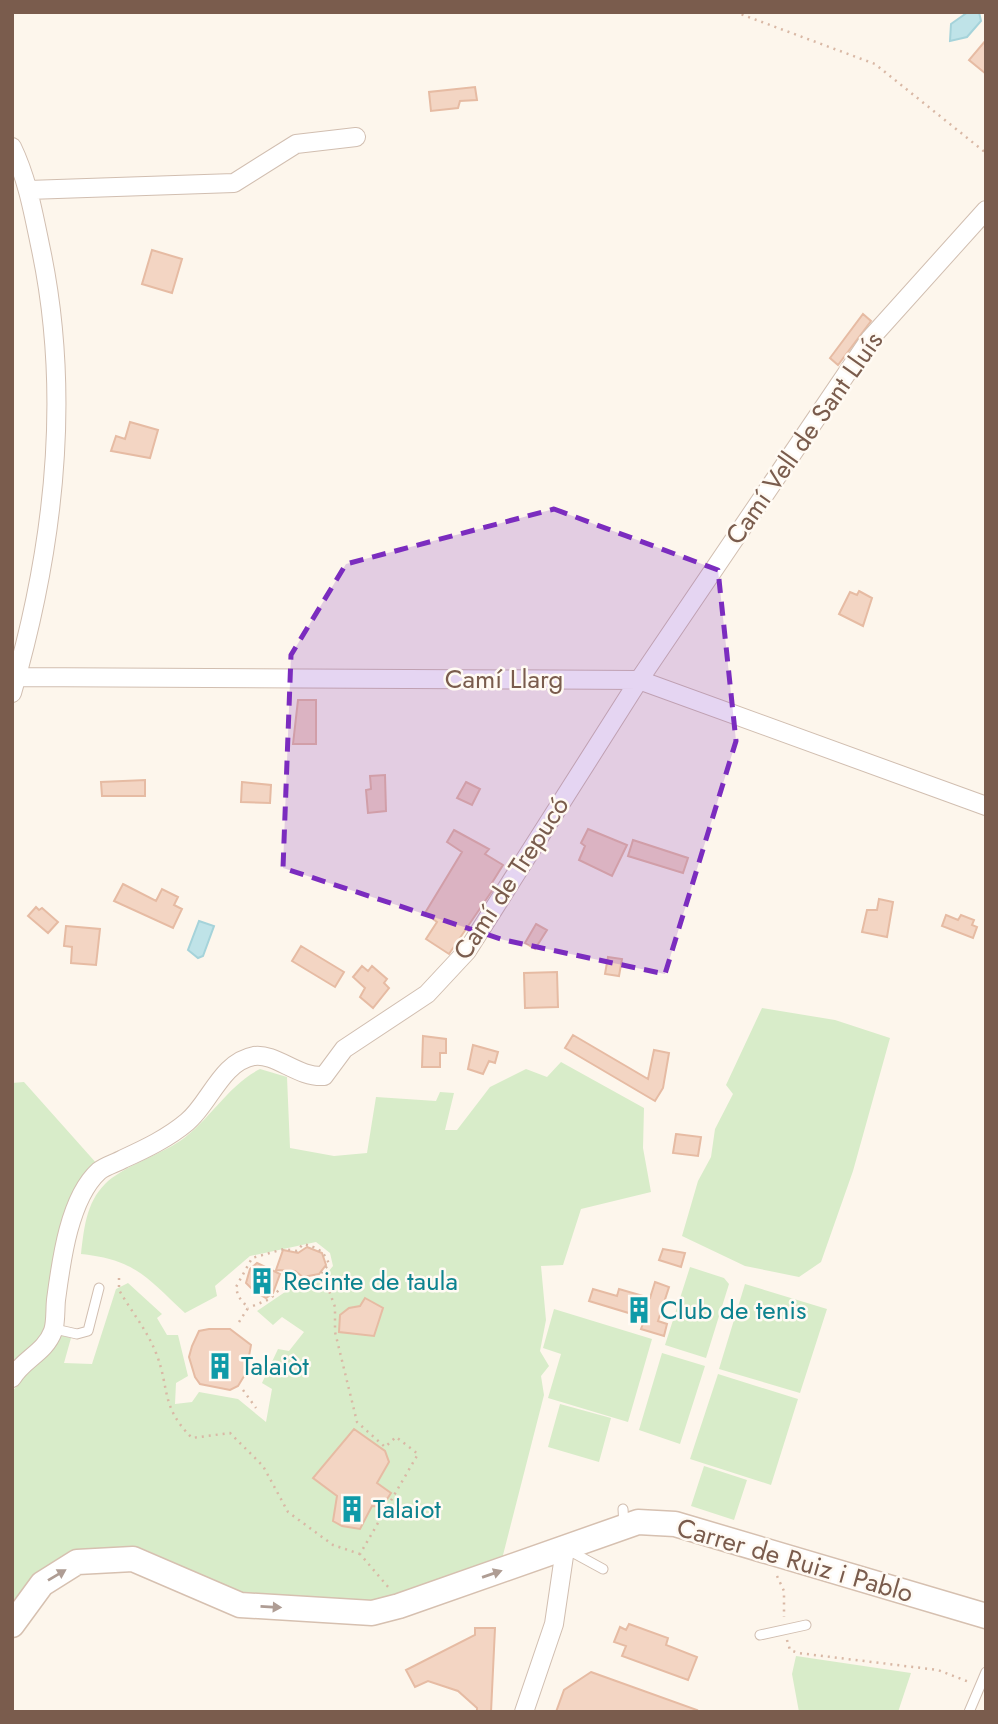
<svg xmlns="http://www.w3.org/2000/svg" width="998" height="1724" viewBox="0 0 998 1724" font-family="Jost,sans-serif">
<style>
.green{fill:#d8ecc9}
.water{fill:#bfe3e8;stroke:#a5d3da;stroke-width:2}
.building{fill:#f3d5c3;stroke:#e6bba3;stroke-width:2}
.lines{fill:none;stroke-linecap:round;stroke-linejoin:round}
.lane-casing{stroke:#d1beb0;stroke-width:11}
.street-casing{stroke:#d1beb0;stroke-width:20}
.secondary-casing{stroke:#d6c0b0;stroke-width:27}
.path{stroke:#d9b8a5;stroke-width:2.5;stroke-dasharray:2 5;stroke-linecap:butt}
.lane{stroke:#fff;stroke-width:9}
.street{stroke:#fff;stroke-width:18}
.secondary{stroke:#fff;stroke-width:24}
.oneway{fill:#af9d94}
.marked{fill:#7b2cbf;fill-opacity:0.2;stroke:#7b2cbf;stroke-width:5;stroke-dasharray:14 9;stroke-linejoin:round}
.labels{text-anchor:middle;dominant-baseline:central;stroke-width:5;stroke-linejoin:round;paint-order:stroke}
.street-label{font-size:26px;fill:#7a5c4d;stroke:#fffaf3}
.culture-label{font-size:26px;fill:#0d838f;stroke:#fffaf3;text-anchor:start}
</style>
<rect width="100%" height="100%" fill="#fdf6ec"/>
<path class="green" d="M762 1008 835 1020 890 1038 853 1171 821 1262 799 1277 745 1266 682 1236 698 1181 711 1157 715 1129 733 1094 726 1085Z
M561 1062 644 1108 643 1148 651 1192 581 1209 563 1265 541 1266 546 1320 540 1351 549 1366 541 1376 544 1395 502 1559 377 1604 242 1594 146 1550 110 1548 71 1550 49 1565 12 1608V1392L56 1334 71 1338 64 1363 92 1364 116 1289 128 1283 162 1314 157 1318 167 1335H178L188 1376 176 1383 175 1404 192 1402 199 1392 238 1399 266 1422 272 1389 262 1383 278 1349 289 1351 304 1332 282 1317 273 1325 257 1311 288 1290 324 1277 333 1266 330 1253 316 1242 250 1256 215 1286 217 1296 185 1313C146 1277 136 1260 81 1254 84 1229 86 1203 105 1184 122 1167 159 1155 180 1141 210 1120 228 1085 260 1069L287 1077 290 1148 334 1156 367 1153 376 1097 436 1101 440 1092 454 1093 445 1130H457L490 1087 526 1069 547 1077Z
M24 1082 98 1165 45 1334 12 1370V1083Z
M690 1267 724 1278 729 1284 706 1358 665 1345Z
M745 1284 827 1309 800 1393 719 1369Z
M554 1309 652 1339 628 1422 548 1398 561 1354 543 1348Z
M662 1353 705 1366 680 1444 639 1430Z
M718 1374 798 1399 771 1485 690 1459Z
M560 1404 611 1418 599 1462 548 1447Z
M704 1466 747 1480 734 1520 691 1506Z
M796 1656 911 1673 898 1712H799L792 1674Z"/>
<path class="water" d="M968 12H979L981 21 967 37 950 41 951 24Z
M199 921 214 926 203 956 198 958 188 950Z"/>
<path class="building" d="M986 40V74L969 60Z
M475 87 477 100 460 101 458 108 431 111 429 92Z
M152 250 182 259 172 293 142 284Z
M863 314 871 321 838 365 830 358Z
M130 422 158 430 150 458 111 451 116 436 125 439Z
M859 591 872 598 863 626 839 614 850 592 857 595Z
M298 700H316V744H293Z
M385 775 386 811 368 813 366 790 371 789 370 776Z
M145 780V796H102L101 782Z
M242 782 271 785 270 803 241 802Z
M466 782 480 789 472 805 457 798Z
M588 829 627 845 612 876 579 860 585 846 581 843Z
M454 830 489 849 485 854 503 865 490 886 494 888 449 954 426 939 437 922 425 913 462 852 447 842Z
M633 840 688 858 683 873 628 856Z
M123 884 156 901 162 889 178 897 174 905 182 909 173 928 114 901Z
M879 899 893 902 887 937 862 932 867 910H877Z
M36 907 39 910 42 908 58 922 48 933 28 916Z
M946 915 958 920 961 915 974 920 972 925 977 927 973 938 942 926Z
M536 924 547 930 535 949 525 943Z
M66 926 100 929 96 965 71 963 72 947 64 946Z
M301 946 344 972 335 987 292 961Z
M608 957 622 959 619 976 605 974Z
M362 966 368 971 372 966 387 979 384 983 389 988 373 1008 360 997 365 988 353 977Z
M557 972 558 1007 525 1008 524 973Z
M573 1035 648 1079 654 1050 669 1053 663 1088 655 1101 565 1048Z
M423 1036 446 1039V1053H440V1067H422Z
M473 1045 498 1052 495 1063 489 1061 483 1074 468 1069Z
M676 1134 701 1137 698 1156 673 1153Z
M307 1247 322 1253 326 1265 319 1274 303 1277 295 1271 276 1270 283 1250 298 1253Z
M663 1249 685 1253 681 1267 659 1260Z
M257 1263 280 1274 273 1293 266 1298 255 1292 246 1283 250 1269Z
M655 1282 669 1287 658 1321 667 1324 664 1336 641 1329 645 1318 589 1301 593 1289 617 1296 619 1289 650 1298Z
M365 1298 383 1308 374 1336 339 1332 340 1315 349 1308 360 1306Z
M209 1329H230L251 1345 246 1373 238 1386 230 1390 200 1384 195 1377 189 1357 192 1346 199 1331Z
M354 1429 385 1451 389 1462 377 1483 391 1493 382 1507 372 1506 360 1529 342 1526 333 1521 337 1496 313 1478Z
M629 1624 668 1638 666 1645 697 1657 688 1680 622 1656 626 1646 614 1642 620 1627 626 1630Z
M475 1628H495L491 1712H477V1708L458 1691 428 1681 415 1687 406 1670 475 1635Z
M591 1672 697 1710 696 1712H556L564 1690Z"/>
<g class="lines">
<defs>
<path id="lane" d="M55 1329 77 1334 88 1331 99 1288
M623 1509 624 1525
M570 1551 603 1569
M760 1635 806 1625
M969 1712 986 1672"/>
<path id="street" d="M12 147C27 178 33 211 40 245 72 393 54 548 12 693
M28 190 234 183 296 144 356 137
M17 677 639 680 986 806
M12 1378C23 1359 45 1353 53 1331 56 1323 55 1309 56 1300 61 1262 69 1198 99 1171 105 1166 116 1163 123 1159 145 1149 168 1138 187 1122 210 1103 221 1062 254 1056 276 1053 298 1078 324 1076L344 1049 427 994 467 951 639 680 870 339 986 210
M524 1712 554 1624 565 1549"/>
<path id="secondary" d="M12 1625 42 1584 77 1562 133 1559 240 1605 372 1613 399 1606 638 1522 675 1524 986 1616"/>
</defs>
<use href="#lane" class="lane-casing"/>
<use href="#street" class="street-casing"/>
<use href="#secondary" class="secondary-casing"/>
<path class="path" d="M735 12 875 64 986 153
M119 1278V1290C131 1311 147 1330 156 1353 170 1388 160 1406 192 1438L230 1433 263 1466 288 1512 333 1545 360 1554
M327 1285 335 1307V1332L357 1422 385 1447 396 1437 418 1454 360 1554 389 1588
M239 1322 248 1308 238 1296 236 1287 252 1258 284 1249 297 1251 303 1244C317 1247 324 1251 329 1264L318 1277 279 1290 270 1299 248 1308
M243 1390 256 1408
M777 1576 784 1591V1617
M787 1640 790 1650 798 1653 938 1670 969 1682"/>
<use href="#lane" class="lane"/>
<use href="#street" class="street"/>
<use href="#secondary" class="secondary"/>
</g>
<defs><path id="oneway-solid" d="M-6-.8H1V-3.2L6.5 0L1 3.2V.8H-6Z" transform="scale(1.75)"/></defs>
<g class="oneway">
<use href="#oneway-solid" transform="translate(492 1574) rotate(-19)"/>
<use href="#oneway-solid" transform="translate(57 1575) rotate(-31)"/>
<use href="#oneway-solid" transform="translate(271 1607) rotate(3)"/>
</g>
<path class="marked" d="M554 509 718 570 736 741 665 974 504 940 283 868 291 655 346 564Z"/>
<defs>
<symbol id="building-bare" viewBox="-9 -9 18 18"><path d="M-4-6H4V6H1V3H-1V6H-4ZM-2.5-4.3h1.7v1.8h-1.7ZM.8-4.3h1.7v1.8H.8ZM-2.5-1h1.7V.8h-1.7ZM.8-1h1.7V.8H.8Z" fill="#0f9aa8" stroke="#fffaf3" stroke-width="2.5" paint-order="stroke"/></symbol>
</defs>
<g fill-rule="evenodd">
<use href="#building-bare" x="243" y="1262" width="38" height="38"/>
<use href="#building-bare" x="620" y="1291" width="38" height="38"/>
<use href="#building-bare" x="201" y="1347" width="38" height="38"/>
<use href="#building-bare" x="333" y="1490" width="38" height="38"/>
</g>
<g class="labels">
<g class="street-label">
<text transform="translate(804 438) rotate(-55)">Camí Vell de Sant Lluís</text>
<text x="504" y="679">Camí Llarg</text>
<text transform="translate(511 878) rotate(-57)">Camí de Trepucó</text>
<text transform="translate(795 1560) rotate(16)">Carrer de Ruiz i Pablo</text>
</g>
<g class="culture-label">
<text x="283" y="1281">Recinte de taula</text>
<text x="660" y="1310">Club de tenis</text>
<text x="241" y="1366">Talaiòt</text>
<text x="373" y="1509">Talaiot</text>
</g>
</g>
<rect width="998" height="1724" fill="none" stroke="#7a5c4d" stroke-width="28"/>
</svg>
